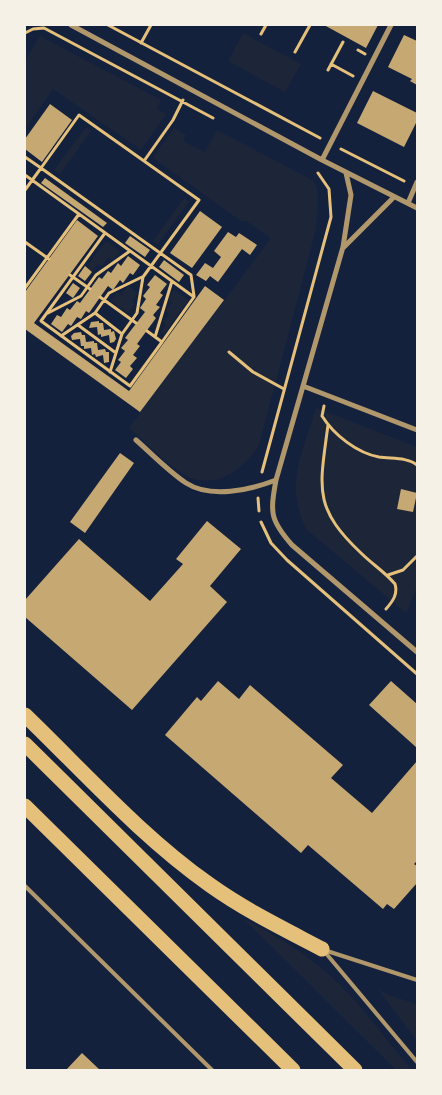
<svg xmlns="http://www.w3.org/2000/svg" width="442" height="1095" viewBox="0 0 442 1095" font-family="Ubuntu,sans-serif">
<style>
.green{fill:#1d2539}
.building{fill:#c6a872}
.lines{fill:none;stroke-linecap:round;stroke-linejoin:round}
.path{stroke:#e5c07b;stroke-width:3}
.service{stroke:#b1986c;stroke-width:4}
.minor{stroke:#b1986c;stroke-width:5}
.motorway{stroke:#e5c07b;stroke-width:15}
</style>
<rect width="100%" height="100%" fill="#14213d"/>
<path class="green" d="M243 33 301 64 285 92 228 61Z
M40 36 161 100 157 109 166 114 141 150 53 89 25 129V61Z
M86 127 91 131 60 174 54 170Z
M174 128 186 135 183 141 205 152 217 130 314 181C321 195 317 217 315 233L259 445C245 469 214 492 185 475 164 463 147 443 129 428L271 238 246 221H241L153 158Z
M184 198 189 202 158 244 153 241Z
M106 241 120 251 113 260 108 257 102 266 98 264 92 272 86 267Z
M128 286 138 293 132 301 135 304 128 313 111 301 117 292 121 295Z
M174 290 189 300 164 334 161 332 166 325 163 322 169 314 166 311 172 302 168 299Z
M316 408 417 447V587L406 613 306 529C284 483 303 453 316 408Z
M243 918C278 937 312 957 340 985 367 1011 387 1043 413 1070H396Z
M377 988 388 995 417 1004V1041Z"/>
<path class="building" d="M324 25H378L366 48Z
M404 35 417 41V85L410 81 412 79 388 67Z
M373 91 417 113V121L404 147 357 123Z
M50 104 72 120 42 162 25 149V139Z
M45 178 107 223 103 227 41 183Z
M200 211 222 227 192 268 170 253Z
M77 220 98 236 34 323 129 391 205 286 224 300 140 412 25 329V292Z
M228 232 236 237 239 233 257 245 250 255 242 249 218 282 210 276 206 281 196 275 205 263 213 268 221 257 214 251Z
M130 236 150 250 145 257 125 243Z
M128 256 140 265 133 275 130 273 123 283 120 280 113 290 108 286 89 313 86 311 81 319 77 317 71 326 68 324 62 332 51 324 57 315 61 317 67 308 70 310 77 301 80 303 99 277 102 279 108 271 111 273 118 263 121 266Z
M164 260 184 275 179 282 159 267Z
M85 266 92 272 85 281 78 276Z
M155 275 167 284 160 293 163 295 156 305 160 307 153 315 156 318 137 344 140 346 133 355 137 358 130 366 133 369 126 378 115 370 121 362 118 360 125 351 121 348 128 340 125 338 145 312 140 308 146 299 143 296 150 287 147 285Z
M73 283 80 288 73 298 66 293Z
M99 321V323H103L104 330 111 329V332L114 331 116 339 114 342 110 343 109 335 101 337V334L98 335 97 327 89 328 91 322Z
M81 332 82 335H85L86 342 94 341V343H97L98 350 105 349 106 352H109V362L104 363 103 355 96 357 95 354 92 355 91 348 84 349V346H81L80 339 72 340 71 336 74 333Z
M120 453 134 463 85 533 70 522Z
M401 489 417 493 413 512 397 509Z
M207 521 241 549 210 586 227 602 132 710 25 617V600L79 539 150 601 183 564 176 559Z
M218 681 239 699 250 685 343 765 331 778 372 813 417 761V861L414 864 417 866V883L394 909 387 904 383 909 308 845 301 853 165 735 197 697 201 701Z
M391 681 417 704V748L369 705Z
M82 1053 100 1070H66Z"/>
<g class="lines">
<path class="path" d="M108 25 320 138
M25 33 33 29 44 28 213 118
M261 34 266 25
M141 43 151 25
M358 50 365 54
M295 52 310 25
M331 64 353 76
M328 70 343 42
M341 149 404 181
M25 157 41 168 79 115 144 161
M25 175 194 297 162 342
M25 190 41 168 191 275 194 296
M105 233 41 321 130 386 162 342 147 331
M25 242 49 259
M70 275 90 289
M25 288 79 214
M100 297 136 323
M48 313 81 296 96 275 130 251
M95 313 122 334
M78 325 116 353
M61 336 95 313 109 293 142 277
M155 337 172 281
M229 352 253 372 284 389
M110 372 122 334 137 313 143 277 199 200 144 161 173 120 183 100
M324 406 322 416C334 435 357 453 379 457 392 459 407 457 417 465
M328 425C320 487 312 507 361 553 372 564 385 572 395 584 398 594 393 601 386 609
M262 472 331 217 329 189 318 173
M258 498 259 511
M261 522 271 543 287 560 417 674
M388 575 403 570 417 556"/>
<path class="service" d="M25 886 212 1070
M324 950 417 980
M324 951 417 1062"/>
<path class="minor" d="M71 25 322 160 417 208
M322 160 391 25
M346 173 351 195 343 247 276 480C270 513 270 520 292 545L417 652
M408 203 417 182
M344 247 394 197
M303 386 417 430
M136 440C152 454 168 471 186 483 211 499 250 490 276 480"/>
<path class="motorway" d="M25 715C85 773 142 837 210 885 245 910 284 929 322 949
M25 744 355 1070
M25 806 293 1070"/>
</g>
<rect width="442" height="1095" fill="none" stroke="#f6f1e7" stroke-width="52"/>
</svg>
